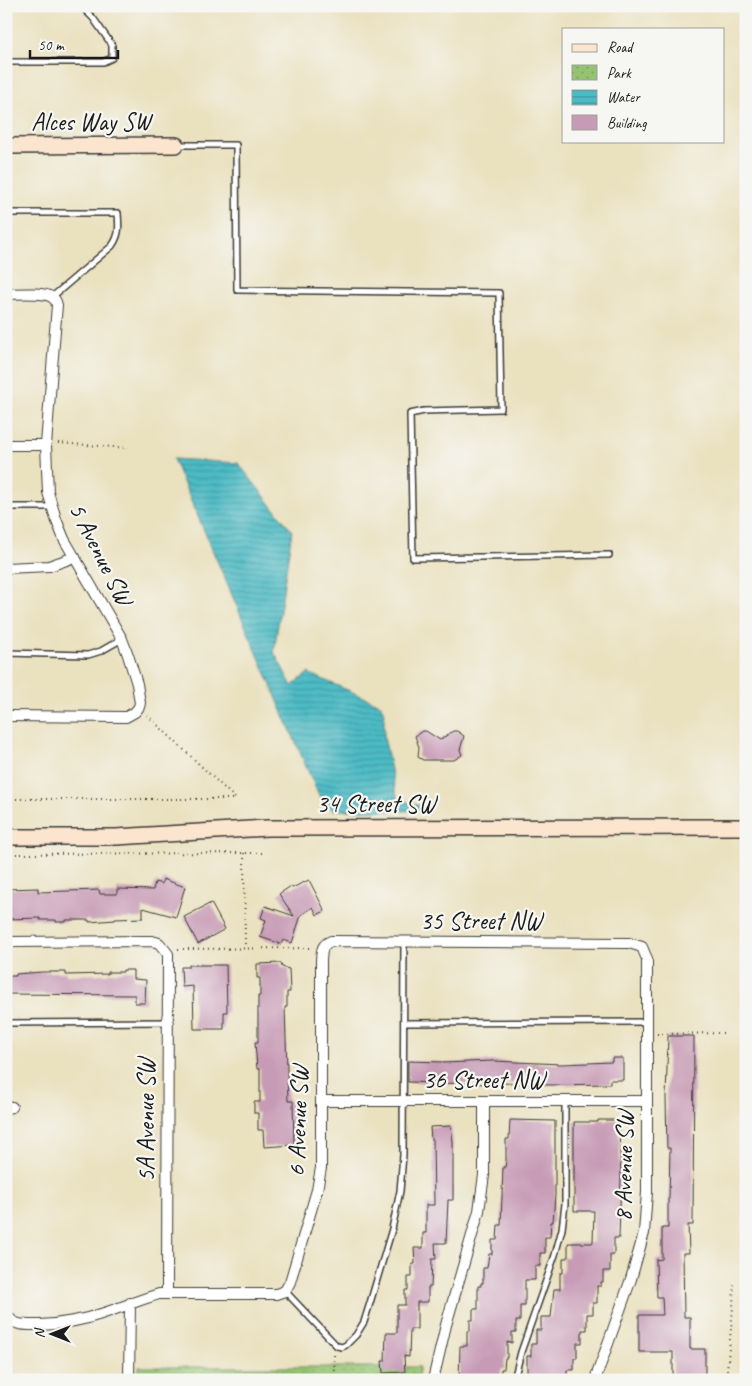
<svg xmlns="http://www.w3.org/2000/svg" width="752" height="1386" viewBox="0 0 752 1386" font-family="Caveat,sans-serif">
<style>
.park{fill:url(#park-dots);stroke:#587047}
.water{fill:url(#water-rules);stroke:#346c70}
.building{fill:#c79bb6}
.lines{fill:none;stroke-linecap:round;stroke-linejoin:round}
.lane-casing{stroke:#3b3a34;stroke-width:8}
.street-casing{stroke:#3b3a34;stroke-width:12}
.secondary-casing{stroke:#3b3a34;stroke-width:18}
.path{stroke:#3b3a34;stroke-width:2;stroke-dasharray:1 4;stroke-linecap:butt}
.lane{stroke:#fff;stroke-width:5}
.street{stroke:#fff;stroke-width:10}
.secondary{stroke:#fce5cf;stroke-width:15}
.labels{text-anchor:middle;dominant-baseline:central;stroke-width:4.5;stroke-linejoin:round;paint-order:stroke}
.street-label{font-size:25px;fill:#1c1c1c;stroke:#f6f6f2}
</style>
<defs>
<pattern id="park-dots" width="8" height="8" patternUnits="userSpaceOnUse" patternTransform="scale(1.25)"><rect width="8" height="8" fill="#95c372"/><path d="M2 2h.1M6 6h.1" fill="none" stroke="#80a762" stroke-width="1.8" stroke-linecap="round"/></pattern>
<pattern id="water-rules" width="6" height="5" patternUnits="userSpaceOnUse" patternTransform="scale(1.25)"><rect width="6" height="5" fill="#4dbbc5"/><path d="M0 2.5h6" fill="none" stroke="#3f979f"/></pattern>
</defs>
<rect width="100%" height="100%" fill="#f6f6f2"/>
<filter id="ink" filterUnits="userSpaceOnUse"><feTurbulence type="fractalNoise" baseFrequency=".02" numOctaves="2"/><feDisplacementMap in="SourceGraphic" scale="10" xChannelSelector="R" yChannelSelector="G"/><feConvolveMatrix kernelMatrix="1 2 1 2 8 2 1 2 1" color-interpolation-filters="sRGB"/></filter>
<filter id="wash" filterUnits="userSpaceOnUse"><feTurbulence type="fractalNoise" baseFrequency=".0096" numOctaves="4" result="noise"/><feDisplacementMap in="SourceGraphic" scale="20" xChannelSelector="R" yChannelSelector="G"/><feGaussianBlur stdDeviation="1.12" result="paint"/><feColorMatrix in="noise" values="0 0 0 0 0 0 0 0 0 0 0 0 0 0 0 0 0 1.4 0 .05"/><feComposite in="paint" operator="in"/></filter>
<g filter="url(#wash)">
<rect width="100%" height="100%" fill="#eae1bf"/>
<path class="park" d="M139 1367H420L417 1380H139Z"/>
<path class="water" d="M173 459 238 463 292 531 274 652 292 686 308 673 380 704 384 712V738L387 750 395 790 398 799 423 807V811L333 810 321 799 315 787Z"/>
<g id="blocks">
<path class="building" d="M422 731H426L440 740 453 731H457L464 736 460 750 462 755 454 760H423L418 757 419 747 415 736Z
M163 879 185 887 176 917 143 908V918L115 919V920L89 922V920H66V922H56V920H40V918L7 919 6 889 38 888V892L99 890 100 894H117V889L153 890 155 882 162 884Z
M309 880 325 911 317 915 313 907 301 915 292 943 283 940 281 944 260 937 266 920 261 918 265 906 294 916 279 894 291 886 292 888Z
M211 903 225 929 198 944 184 917Z
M281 963 282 967 289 969 290 992H287V1007H285L288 1101H293L294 1145 264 1147 263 1130H258V1113H254V1102H260V1069H257L255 1042H258V996H260V978H257V964Z
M189 965H226L227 1012H224V1029H194L193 986 182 987 181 967H189Z
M123 970H133V979L146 980 145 1003H135V995L6 994V976H16V974L42 972H66V975L108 974V972H123Z
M668 1036H694L693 1225H688L689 1253H683L684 1317H690V1349H705V1380H673V1352H639V1315H663L662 1297H657L656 1260 662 1259V1228H668V1199H669L670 1148H667L666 1098Z
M612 1058H623V1080H610V1084L548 1085 510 1083 470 1084 408 1082V1061L443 1062V1063L493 1061 562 1064 612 1062Z
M510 1120 555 1121V1195L553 1222H551L550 1237H545V1253H540V1266H535V1280H525V1306H520V1321H516V1332H512V1343L507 1342V1358H505L504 1369H501V1380H459L460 1346H467V1331H470V1320H473V1309H478V1286H481V1283H483V1268H487L489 1254H492V1240H497L498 1225H501L503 1167H505L506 1161V1139H509Z
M598 1120H618L619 1129 621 1176 619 1238H614V1255H610V1271H603V1282H601V1286H597V1303H593V1314H587V1330H582V1343H577V1358H574V1370H567V1380H527V1356H531V1344H536V1330H541V1317H551L554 1289H560V1273H563V1258H568V1243H592L593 1242 594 1211H574V1122H598Z
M451 1126 453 1142V1200H448L446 1243H435L436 1259H432L431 1287H428V1302H417V1329H410L409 1357 404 1356 405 1372 383 1373 382 1361H385L386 1333H397V1305H405V1290H408V1277H412V1264H415L414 1248H423V1233H426V1205H434L433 1139H431L430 1127Z"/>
</g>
</g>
<g filter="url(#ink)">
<use href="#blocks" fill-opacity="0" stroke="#3b3a34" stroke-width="1"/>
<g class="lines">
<defs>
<path id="lane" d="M6 62H103L112 58V45L93 18 81 6
M179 145H236L237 290 499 293 501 409 424 411 410 414 413 558 609 555
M6 213H118C119 226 120 235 112 246L52 297
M6 507H52
M6 653 88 655 101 651 122 639
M6 1023 168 1022
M404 1023 647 1022
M285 1291 337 1346 342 1347 346 1345 356 1335 364 1322 370 1303 392 1229 400 1191 403 1155 404 942
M514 1380 521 1352 555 1255 562 1229 565 1204V1101"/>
<path id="street" d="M6 294C17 294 45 291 53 298 56 300 56 302 57 305L46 445 48 492 56 519 64 539 122 639 128 655 137 684 140 703 139 707 135 712 126 717 6 716
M6 445H46
M6 568 49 566 75 557
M6 942 152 941 159 943 168 954 167 1293
M322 1101H647
M6 1108 12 1107
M6 1313C12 1327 27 1325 40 1325 60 1324 81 1321 101 1314 120 1308 139 1300 159 1294H276L285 1291 290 1282 317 1190 321 1168V960C322 951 321 945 331 941L629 943 642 947 647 959V1192L644 1233 631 1279 595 1380
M129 1380 130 1303
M433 1380 446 1325 479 1211 484 1175V1101"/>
<path id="secondary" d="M6 146 176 145
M6 837H116L267 828 746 827"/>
</defs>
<use href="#lane" class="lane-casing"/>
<use href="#street" class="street-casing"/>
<use href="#secondary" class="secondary-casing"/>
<path class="path" d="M58 443 128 448
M147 715 236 799
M6 799H236
M244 853 245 948
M6 854 264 853
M178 949 313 948
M657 1034 725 1033
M334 1355 335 1380
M172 1380 187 1377 203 1380
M726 1380 733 1308 734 1281"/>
<use href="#lane" class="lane"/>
<use href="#street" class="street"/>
<use href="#secondary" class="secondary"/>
</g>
</g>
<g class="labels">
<g class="street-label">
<text x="91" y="122">Alces Way SW</text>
<text transform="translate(101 554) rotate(63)">5 Avenue SW</text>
<text x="376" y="804">34 Street SW</text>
<text x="481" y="921">35 Street NW</text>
<text x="484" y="1080">36 Street NW</text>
<text transform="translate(146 1120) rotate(-90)">5A Avenue SW</text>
<text transform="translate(298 1121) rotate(-88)">6 Avenue SW</text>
<text transform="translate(624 1166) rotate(-89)">8 Avenue SW</text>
</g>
</g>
<rect width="752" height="1386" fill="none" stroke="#f6f6f2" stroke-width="25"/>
<rect x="562" y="28" width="162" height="115" fill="#f6f6f2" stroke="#9f9f9c"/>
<rect x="572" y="44" width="25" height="8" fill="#fce5cf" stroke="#9f9f9c"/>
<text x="607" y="52" font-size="15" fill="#1c1c1c">Road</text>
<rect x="572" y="65" width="25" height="15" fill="url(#park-dots)" stroke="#9f9f9c"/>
<text x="607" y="78" font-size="15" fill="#1c1c1c">Park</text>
<rect x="572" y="90" width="25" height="15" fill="url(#water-rules)" stroke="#9f9f9c"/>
<text x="607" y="102" font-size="15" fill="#1c1c1c">Water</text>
<rect x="572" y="115" width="25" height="15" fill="#c79bb6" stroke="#9f9f9c"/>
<text x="607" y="128" font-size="15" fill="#1c1c1c">Building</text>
<g transform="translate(52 1334) rotate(270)" stroke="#f6f6f2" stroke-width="4" paint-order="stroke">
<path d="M0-4L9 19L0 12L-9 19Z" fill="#1c1c1c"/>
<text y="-8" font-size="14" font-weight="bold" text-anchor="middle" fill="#1c1c1c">N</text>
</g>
<path d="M30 50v8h88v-8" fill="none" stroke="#1c1c1c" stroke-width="2.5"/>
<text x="38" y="50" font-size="15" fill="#1c1c1c" stroke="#f6f6f2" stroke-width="4" paint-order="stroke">50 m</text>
</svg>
